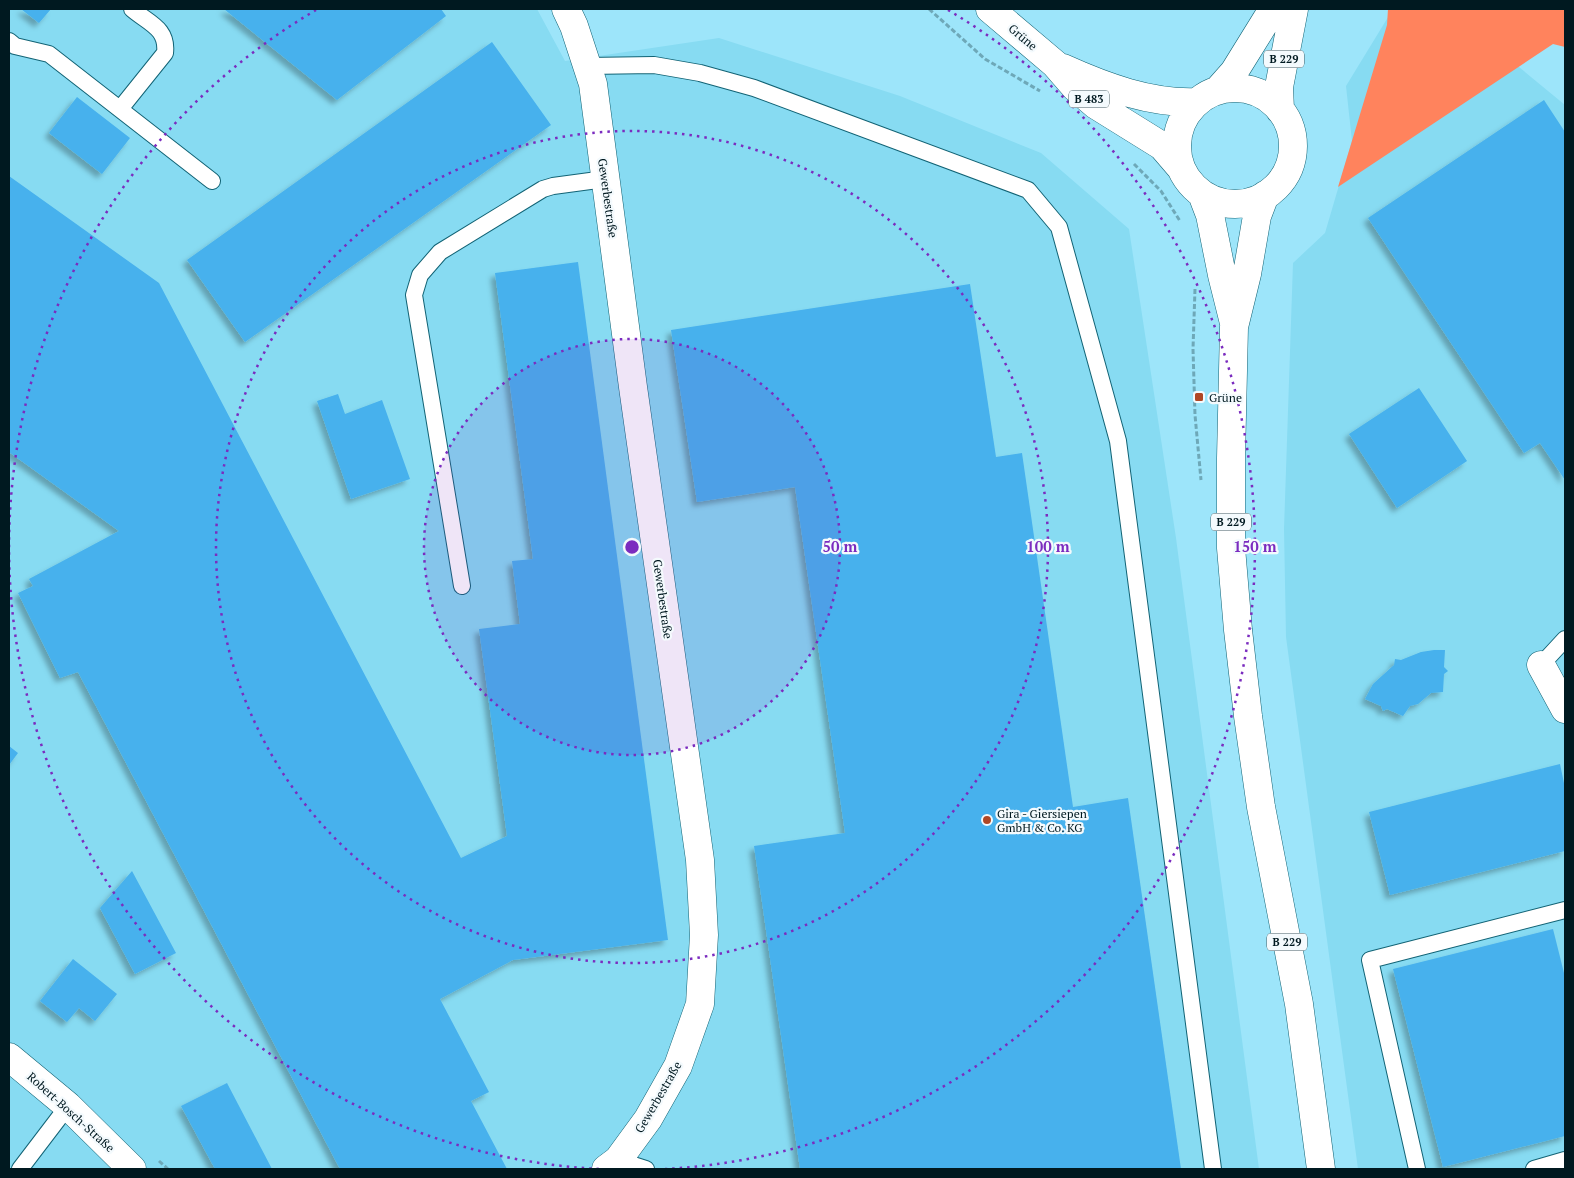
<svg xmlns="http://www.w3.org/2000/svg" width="1574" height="1178" viewBox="0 0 1574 1178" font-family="'PT Serif',serif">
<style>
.built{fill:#87dbf2}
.green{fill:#ff835d}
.building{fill:#47b1ed;filter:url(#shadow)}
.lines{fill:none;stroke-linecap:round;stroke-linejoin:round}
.lane-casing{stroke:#126375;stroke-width:18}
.street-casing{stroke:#126375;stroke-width:29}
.primary-casing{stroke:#126375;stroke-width:29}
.path{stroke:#6ea8b8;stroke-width:3;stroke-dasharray:5 2.5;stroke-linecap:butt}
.lane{stroke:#fff;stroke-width:16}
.street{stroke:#fff;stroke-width:28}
.primary{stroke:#fff;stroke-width:28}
.ring{fill:none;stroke:#7b2cbf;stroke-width:2.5;stroke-dasharray:2.5 5}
.poi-dot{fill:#af4725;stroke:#f4fafd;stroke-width:2}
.labels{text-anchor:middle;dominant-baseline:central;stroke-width:4.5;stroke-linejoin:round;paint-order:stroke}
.shield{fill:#f4fafd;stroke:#495c62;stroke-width:1}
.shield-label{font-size:11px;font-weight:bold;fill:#001920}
.street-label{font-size:12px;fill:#001920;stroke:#f4fafd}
.poi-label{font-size:12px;fill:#001920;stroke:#f4fafd;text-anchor:start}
.centre{fill:#7b2cbf;stroke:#f4fafd;stroke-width:2.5}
.ring-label{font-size:15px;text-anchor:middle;font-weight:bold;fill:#7b2cbf;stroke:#f4fafd;stroke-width:4.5;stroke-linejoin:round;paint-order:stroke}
</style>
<defs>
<filter id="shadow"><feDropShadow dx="-4.5" dy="4.5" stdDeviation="2.5" flood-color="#0004"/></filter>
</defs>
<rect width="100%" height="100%" fill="#9de5fa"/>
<path class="built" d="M9 9H537L565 61 719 38 900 96 1041 153 1129 229 1176 538 1259 1169H9Z
M1393 9 1519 67 1565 105V1169H1358L1286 637 1284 529 1293 263 1325 233 1352 141 1346 86Z"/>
<path class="green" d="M1388 9H1565V47L1553 44 1338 187 1387 25Z"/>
<path class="building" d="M21 9H51L39 23Z
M224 9H441L446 16 337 100Z
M492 42 551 125 245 342 187 260Z
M77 97 130 138 102 174 49 133Z
M1544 100 1565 132V480L1540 443 1524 453 1368 218Z
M9 176 159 283 461 858 507 836 479 629 520 624 512 561 533 559 495 273 578 262 668 940 513 960 440 999 489 1092 471 1101 507 1169H340L78 672 60 678 18 593 33 586 29 579 119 531 9 452Z
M970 284 996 457 1022 453 1073 807 1128 798 1181 1169H800L754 846 845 833 795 487 697 502 671 330Z
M1419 388 1467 461 1397 508 1349 434Z
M338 394 345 414 382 400 410 479 351 499 317 401Z
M1434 650H1445L1444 667 1448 671 1444 674 1443 692 1431 693 1418 704 1410 706 1403 716 1387 709 1383 711 1381 706 1365 699 1373 684 1394 665 1395 659 1401 660 1421 652Z
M9 746 18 753 9 765Z
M1560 764 1565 788V851L1390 895 1369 812Z
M132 871 176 953 135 974 100 908Z
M1553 929 1565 977V1136L1443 1167 1393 969Z
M73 959 117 994 95 1021 79 1008 67 1022 40 1001Z
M227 1083 272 1169H215L181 1106Z"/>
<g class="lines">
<defs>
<path id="lane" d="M9 41 15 46 49 54 212 181
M587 66 654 65 700 73 754 88 1028 190 1059 227 1118 441 1213 1169
M120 109 165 53C168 28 148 23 132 9
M462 586 414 295 420 275 440 252 543 189 553 186 605 179
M1541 665 1565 639
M618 1160 646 1169
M20 1169 68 1106
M1417 1169 1370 960 1565 910
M1534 1169 1565 1160"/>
<path id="street" d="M566 9 574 26 593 84 633 387 687 768 700 860 704 935 700 1004 678 1066 648 1119 618 1160 606 1169
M1541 665 1565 709
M9 1057 68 1106 132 1169"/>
<path id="primary" d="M990 9 1055 64 1075 87 1096 105 1162 146 1180 167
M1063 68C1105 87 1151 104 1197 102
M1177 146a58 58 0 1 1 116 0a58 58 0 1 1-116 0Z
M1218 90 1234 72 1273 9
M1280 110 1279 87 1294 9
M1202 194 1210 215 1222 275 1234 323
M1265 195 1257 216 1247 274 1234 327 1231 458V548L1238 630 1248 716 1261 807 1299 1004 1321 1169"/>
</defs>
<use href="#lane" class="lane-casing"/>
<use href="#street" class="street-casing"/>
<use href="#primary" class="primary-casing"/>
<path class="path" d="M929 9 985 59 1040 91
M1134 164 1161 191 1180 221
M1195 289 1193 349 1195 415 1201 480
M159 1161 168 1169"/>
<use href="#lane" class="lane"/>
<use href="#street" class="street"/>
<use href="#primary" class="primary"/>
</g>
<circle cx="632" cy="547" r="208" fill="#7b2cbf" fill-opacity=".12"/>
<g class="ring">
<circle cx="632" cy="547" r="208"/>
<circle cx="632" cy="547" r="416"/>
<path d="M599 1169A623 623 0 0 1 316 10M948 10A623 623 0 0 1 665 1169"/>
</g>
<g class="poi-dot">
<rect x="1194" y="392" width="10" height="10" rx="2.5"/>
<circle cx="987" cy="820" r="5"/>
</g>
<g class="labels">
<g class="shield">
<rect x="1264" y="50.5" width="40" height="17" rx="4"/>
<rect x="1069" y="90.5" width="40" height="17" rx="4"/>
<rect x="1211" y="513.5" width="40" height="17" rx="4"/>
<rect x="1267" y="933.5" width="40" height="17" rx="4"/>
</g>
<g class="shield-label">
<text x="1284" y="59">B 229</text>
<text x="1089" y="99">B 483</text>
<text x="1231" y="522">B 229</text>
<text x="1287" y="942">B 229</text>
</g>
<g class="street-label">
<text transform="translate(1023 37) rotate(40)">Grüne</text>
<text transform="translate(608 198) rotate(82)">Gewerbestraße</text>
<text transform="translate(663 599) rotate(82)">Gewerbestraße</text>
<text transform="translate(658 1097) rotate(-60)">Gewerbestraße</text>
<text transform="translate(71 1112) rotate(42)">Robert-Bosch-Straße</text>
</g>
<g class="poi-label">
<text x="1209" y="397">Grüne</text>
<text x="997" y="813">Gira - Giersiepen<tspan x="997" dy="14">GmbH &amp; Co. KG</tspan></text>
</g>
</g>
<circle cx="632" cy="547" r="8" class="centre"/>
<g class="ring-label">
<text x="840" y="552">50 m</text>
<text x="1048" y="552">100 m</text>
<text x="1255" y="552">150 m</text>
</g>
<rect width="1574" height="1178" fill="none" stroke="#001920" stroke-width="20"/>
</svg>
